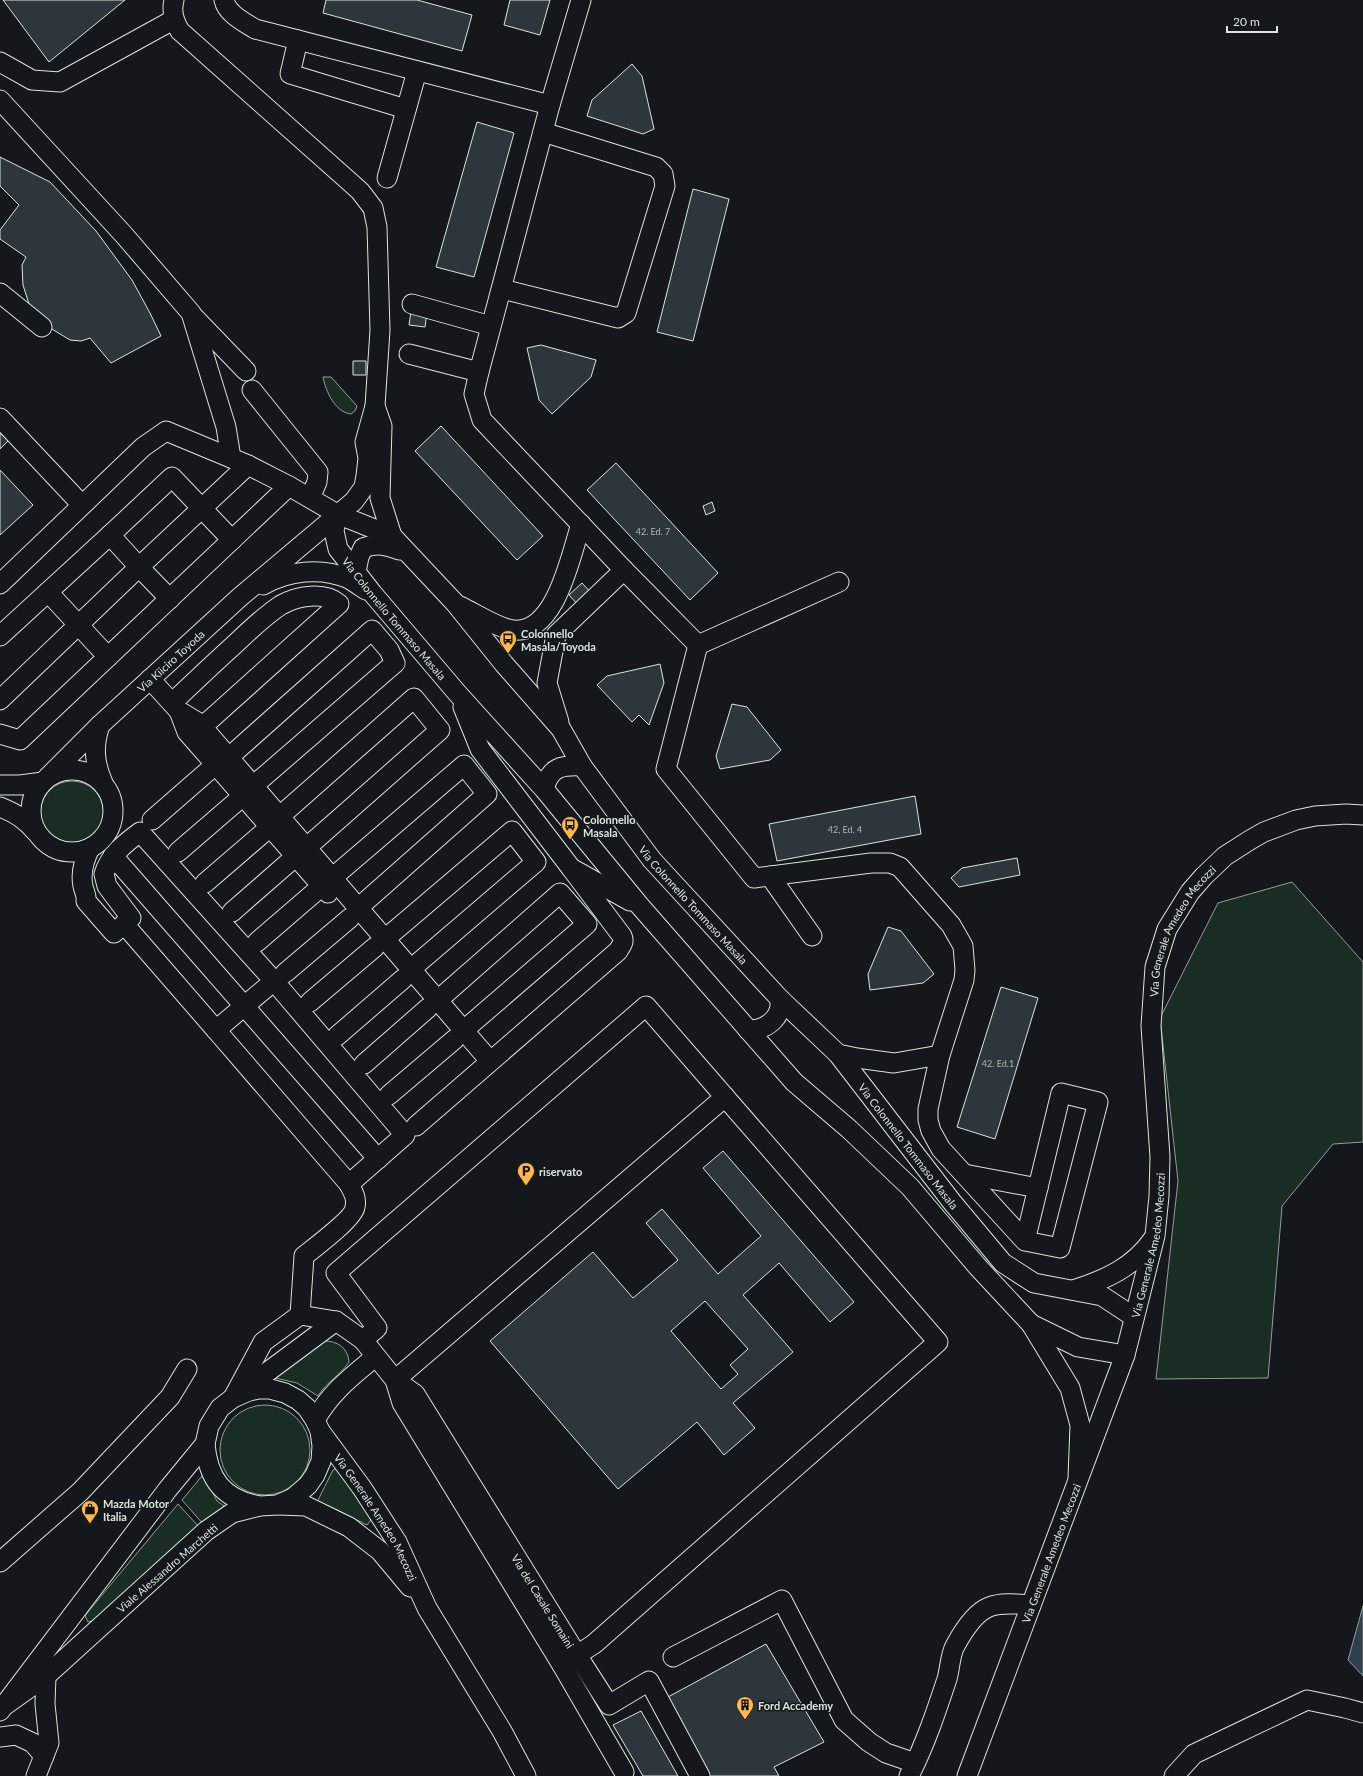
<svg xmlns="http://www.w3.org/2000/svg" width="1363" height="1776" viewBox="0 0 1363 1776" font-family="Lato,sans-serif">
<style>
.green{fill:#1a2d24;stroke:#939e99}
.water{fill:#2f3f4d;stroke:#939e99}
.building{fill:#2c363c;stroke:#d8e6dc;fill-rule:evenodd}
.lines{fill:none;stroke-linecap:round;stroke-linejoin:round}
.minor-casing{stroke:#d8e6dc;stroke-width:21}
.minor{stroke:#14181c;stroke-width:19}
.labels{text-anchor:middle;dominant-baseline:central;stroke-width:3;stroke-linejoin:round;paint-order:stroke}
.number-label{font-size:9px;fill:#adbab4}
.street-label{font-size:11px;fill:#d8e6dc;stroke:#14181c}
.poi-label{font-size:11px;font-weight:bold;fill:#d8e6dc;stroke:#14181c;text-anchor:start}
</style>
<rect width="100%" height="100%" fill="#14181c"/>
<path class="green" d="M323 377H331L357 406 355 411 351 414C335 412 326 392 323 377Z
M40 813a32 32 0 1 1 64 0a32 32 0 1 1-64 0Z
M1292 882 1363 962V1142L1333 1144 1282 1206 1268 1378 1156 1379 1178 1181 1160 1018 1218 903Z
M324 1341C338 1341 348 1348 349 1362 340 1376 327 1381 318 1396L297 1383 271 1377Z
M220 1450a45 45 0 1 1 90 0a45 45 0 1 1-90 0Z
M338 1468 371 1517V1520L367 1525 331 1507 317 1502 333 1470Z
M202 1476 205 1478 217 1501 227 1508 204 1525 182 1500Z
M178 1504 200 1528 92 1621 88 1622 85 1616 87 1613Z"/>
<path class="water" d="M1363 1606V1676L1348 1660Z"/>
<path class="building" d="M3 0H125L49 62Z
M326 0H417L472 15 462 51 323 13Z
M510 0H550L540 35 504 25Z
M632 64 642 76 654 129 643 134 587 116 592 100Z
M477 122 514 133 474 277 436 267Z
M0 157 50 182 96 231 132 280 150 313 161 336 111 363 90 338 81 341 70 340 47 326 29 304 23 285 22 265 26 257 0 239V230L19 205 0 186Z
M693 189 729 199 693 341 657 332Z
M411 311 427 312 425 327 409 325Z
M541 345 596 360 591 377 552 414 539 400 527 348Z
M353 361H366V375H353Z
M441 426 543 536 517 560 415 451Z
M0 433 8 441 0 449Z
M616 463 718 573 690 600 587 490Z
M0 470 33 505 0 535Z
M712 502 715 511 706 515 703 506Z
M582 583 592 594 579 606 569 595Z
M660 664 664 683 649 725 639 715 632 722 597 685 607 676Z
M732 704 747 707 781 750 770 760 720 769 716 756Z
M915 796 921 834 777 861 769 824Z
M1017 858 1020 875 959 887 951 878 962 868Z
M888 927 901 931 934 974 923 983 870 990 868 974Z
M1001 987 1038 998 995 1139 957 1127Z
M723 1151 854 1302 830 1322 779 1263 743 1295 793 1352 733 1403 755 1428 724 1455 697 1422 618 1489 490 1341 593 1252 633 1298 678 1260 646 1223 662 1209 718 1274 761 1236 703 1168ZM705 1301 748 1349 730 1365 738 1374 721 1389 671 1331Z
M766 1644 824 1742 774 1767 779 1776H710L668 1697Z
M641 1711 678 1776H643L613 1725Z"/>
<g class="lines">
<defs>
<g id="minor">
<path d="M224 0C227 14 244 22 255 29L550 105"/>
<path d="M581 0 550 105 479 372 474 394 482 420 624 570 698 645 666 769 754 878 871 863H890L900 867 951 925 963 946 965 970 964 980 940 1055 928 1109V1120L931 1131 941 1149 1025 1241 1060 1248 1098 1102 1061 1093 1025 1241"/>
<path d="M298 40 290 74 406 109"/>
<path d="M0 62 32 80 60 82 173 20"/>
<path d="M0 100 124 235 191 313 226 427 231 458"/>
<path d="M387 178 417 71"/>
<path d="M502 289 618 318 626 313 665 186 663 174 656 167 543 132"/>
<path d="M0 293 42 327"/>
<path d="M412 304 491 326"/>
<path d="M193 316 246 371"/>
<path d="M409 354 479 372"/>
<path d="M252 390 318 472 317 482 310 498"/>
<path d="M375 406 382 426 380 498 392 536"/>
<path d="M0 418 82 505"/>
<path id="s1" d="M337 514 334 531 338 549 373 594 458 694 544 789 640 906 794 1082 849 1129 910 1187 977 1266 1031 1324 1070 1388 1080 1425 1078 1478"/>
<path d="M110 535 172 477 232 540"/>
<path d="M356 572 359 557 363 548C377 543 386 545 399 550"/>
<path id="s2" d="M0 584 143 447 166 431 248 465 289 486 337 514 392 536 455 603 504 664 561 729 582 766 652 860 780 999 838 1054 952 1202 1003 1263 1034 1283 1102 1296 1134 1317"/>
<path d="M263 585C288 571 320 567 347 578 353 581 360 586 366 590"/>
<path d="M48 592 108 657"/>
<path d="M460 606C475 613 497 628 513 630 556 635 571 554 581 524"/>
<path d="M0 636 110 535 139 567 248 465"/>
<path d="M698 645 839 582"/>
<path d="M150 679 179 711 199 723 490 1061"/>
<path d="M0 700 139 567 170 599"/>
<path d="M172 703C193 683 213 664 234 645 249 631 264 616 281 605 297 596 324 591 339 604L202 727"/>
<path d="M463 707 480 749 571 868"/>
<path d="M179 711 187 732 328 893"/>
<path d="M559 722 547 683 556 635 624 570"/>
<path d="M100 725C93 746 94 762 103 783"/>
<path d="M0 734 20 740 289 486"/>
<path d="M228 758 372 630 389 650 395 663 253 786"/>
<circle cx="72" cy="811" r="41"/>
<path id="s3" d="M48 777 100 725 240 597 354 501 364 487 366 476 368 458 365 442 375 406 380 330 377 227 373 208 360 191 180 31C174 21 171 12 174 0"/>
<path d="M0 785H20L43 782"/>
<path d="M544 789C550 767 561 765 582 766"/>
<path d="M0 807C15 813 25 819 36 832"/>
<path d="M279 817 414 698 440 730 306 848"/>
<path d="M152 820 215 765"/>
<path d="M90 848C84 860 80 872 83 886 84 892 87 895 86 901L114 933 131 918 107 886 104 874C110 855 124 844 140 832L274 981 216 1030 124 924"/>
<path d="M178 852 243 796"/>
<path d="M113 856 378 1159"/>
<path d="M770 876 812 936"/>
<path d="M332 878 464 765 487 794 358 908"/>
<path d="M205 883 270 827"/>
<path d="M232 912 296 856"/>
<path d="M385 939 512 831 536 862 411 969"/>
<path d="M257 942 322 886"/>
<path d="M285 973 350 918"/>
<path d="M438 1000 560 893 587 924 464 1030"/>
<path d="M310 1002 375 947"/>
<path d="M216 1030 349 1184 405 1135 274 981"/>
<path d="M748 1030C767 1030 782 1018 780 999"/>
<path d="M337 1036 403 979"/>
<path d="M838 1054 857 1058 894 1063 940 1055"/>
<path d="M364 1064 428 1008"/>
<path d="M389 1095 455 1039"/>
<path d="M416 1126 618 951C621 946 625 942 622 936L571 868 630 901"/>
<path d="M964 1174 1038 1188"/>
<path d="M1073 1290C1105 1280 1134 1267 1153 1239"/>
<path d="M300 1315 304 1256C314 1248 354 1218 355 1207 357 1198 353 1192 349 1184"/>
<path d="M1031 1324 1078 1347 1125 1355"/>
<path d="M363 1340 377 1328 336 1273 646 1006 725 1097 395 1380"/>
<path d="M249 1391 262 1376 336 1321"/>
<path id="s4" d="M233 1398 263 1342 300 1315 336 1321 363 1340 395 1380 415 1394 577 1655 562 1665 402 1403 395 1380"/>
<path d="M315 1420C331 1392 351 1377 375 1357"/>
<path id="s5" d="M320 1431 362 1488 397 1542 427 1608 502 1731 526 1776"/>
<path d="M205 1444C208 1479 223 1499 259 1506"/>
<path d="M278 1505 306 1506 349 1527 380 1551 410 1587"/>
<path d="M0 1562 80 1492 170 1397 187 1369"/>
<path d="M673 1657 782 1600 844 1720 869 1742 886 1753 915 1763"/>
<path d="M562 1665 624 1772"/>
<path d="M0 1711 168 1489 205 1444 209 1426 220 1408 233 1398 249 1391 259 1389H270L285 1393 298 1400 307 1408 315 1420 320 1431 322 1446 321 1461 315 1475 308 1485 293 1498 277 1505 260 1506 232 1513 206 1531 46 1676 4 1706"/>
<path d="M0 1737 16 1735 33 1743 44 1756"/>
<path d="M36 1776 49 1743 45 1704 46 1676"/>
<path d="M700 1776 649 1681 609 1705 577 1655 594 1644 938 1342 725 1097"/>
<path d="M909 1776C925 1745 936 1712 947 1679 950 1669 950 1655 955 1646 962 1633 974 1613 989 1607 1002 1602 1018 1604 1031 1605"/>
<path id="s6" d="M967 1776 1125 1355 1155 1236 1159 1196 1160 1157 1151 1026 1155 967 1167 929 1190 892 1204 876 1225 856 1250 840 1264 832 1296 820 1315 816 1346 814 1363 815"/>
<path d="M1174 1776 1194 1754 1307 1700 1345 1708 1363 1713"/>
</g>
</defs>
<use href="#minor" class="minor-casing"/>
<use href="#minor" class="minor"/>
</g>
<defs>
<symbol id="bus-pin" viewBox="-11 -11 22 30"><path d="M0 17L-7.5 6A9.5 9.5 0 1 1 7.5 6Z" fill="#ffb74d" stroke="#14181c"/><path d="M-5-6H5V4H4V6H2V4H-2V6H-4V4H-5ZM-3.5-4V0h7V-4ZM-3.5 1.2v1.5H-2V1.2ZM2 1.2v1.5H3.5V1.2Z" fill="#111"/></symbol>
<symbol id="parking-pin" viewBox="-11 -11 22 30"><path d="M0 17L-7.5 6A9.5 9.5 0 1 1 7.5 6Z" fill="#ffb74d" stroke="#14181c"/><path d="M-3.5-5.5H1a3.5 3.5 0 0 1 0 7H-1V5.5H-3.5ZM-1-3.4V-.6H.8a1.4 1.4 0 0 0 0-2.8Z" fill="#111"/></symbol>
<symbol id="shop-pin" viewBox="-11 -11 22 30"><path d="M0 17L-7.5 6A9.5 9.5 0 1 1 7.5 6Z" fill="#ffb74d" stroke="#14181c"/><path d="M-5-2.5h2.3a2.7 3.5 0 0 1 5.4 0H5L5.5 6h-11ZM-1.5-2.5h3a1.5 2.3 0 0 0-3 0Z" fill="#111"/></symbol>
<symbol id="building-pin" viewBox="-11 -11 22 30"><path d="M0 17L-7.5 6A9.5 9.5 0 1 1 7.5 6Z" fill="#ffb74d" stroke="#14181c"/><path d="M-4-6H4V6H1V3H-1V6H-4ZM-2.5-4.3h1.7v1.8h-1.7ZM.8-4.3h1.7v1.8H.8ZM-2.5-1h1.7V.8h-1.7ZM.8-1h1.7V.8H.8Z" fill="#111"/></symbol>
</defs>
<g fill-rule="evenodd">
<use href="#bus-pin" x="498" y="629" width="20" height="27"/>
<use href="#bus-pin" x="560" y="815" width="20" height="27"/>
<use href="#parking-pin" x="516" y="1161" width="20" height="27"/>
<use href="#shop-pin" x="80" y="1499" width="20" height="27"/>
<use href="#building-pin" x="735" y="1695" width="20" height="27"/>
</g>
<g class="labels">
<g class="number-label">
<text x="653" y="531">42. Ed. 7</text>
<text x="845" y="829">42, Ed. 4</text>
<text x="998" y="1063">42. Ed.1</text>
</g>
<g class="street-label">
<text stroke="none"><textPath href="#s1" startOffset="125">Via Colonnello Tommaso Masala</textPath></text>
<text stroke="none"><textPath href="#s3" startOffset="169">Via Kiiciro Toyoda</textPath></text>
<text stroke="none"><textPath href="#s2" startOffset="953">Via Colonnello Tommaso Masala</textPath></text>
<text stroke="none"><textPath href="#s6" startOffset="886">Via Generale Amedeo Mecozzi</textPath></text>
<text stroke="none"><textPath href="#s2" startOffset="1277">Via Colonnello Tommaso Masala</textPath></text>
<text stroke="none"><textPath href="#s6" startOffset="562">Via Generale Amedeo Mecozzi</textPath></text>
<text stroke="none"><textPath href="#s5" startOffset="103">Via Generale Amedeo Mecozzi</textPath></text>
<text stroke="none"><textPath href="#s6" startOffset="238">Via Generale Amedeo Mecozzi</textPath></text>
<text transform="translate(167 1568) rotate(-41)">Viale Alessandro Marchetti</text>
<text stroke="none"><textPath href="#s4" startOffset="498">Via del Casale Somaini</textPath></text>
</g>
<g class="poi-label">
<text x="521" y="633">Colonnello<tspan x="521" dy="13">Masala/Toyoda</tspan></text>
<text x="583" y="819">Colonnello<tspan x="583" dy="13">Masala</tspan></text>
<text x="539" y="1171">riservato</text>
<text x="103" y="1503">Mazda Motor<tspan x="103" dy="13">Italia</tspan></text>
<text x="758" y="1705">Ford Accademy</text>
</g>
</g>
<path d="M1227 26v6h50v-6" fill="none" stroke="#d8e6dc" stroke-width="2"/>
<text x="1233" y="26" font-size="12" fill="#d8e6dc" stroke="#14181c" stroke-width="3" paint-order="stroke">20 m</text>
</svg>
